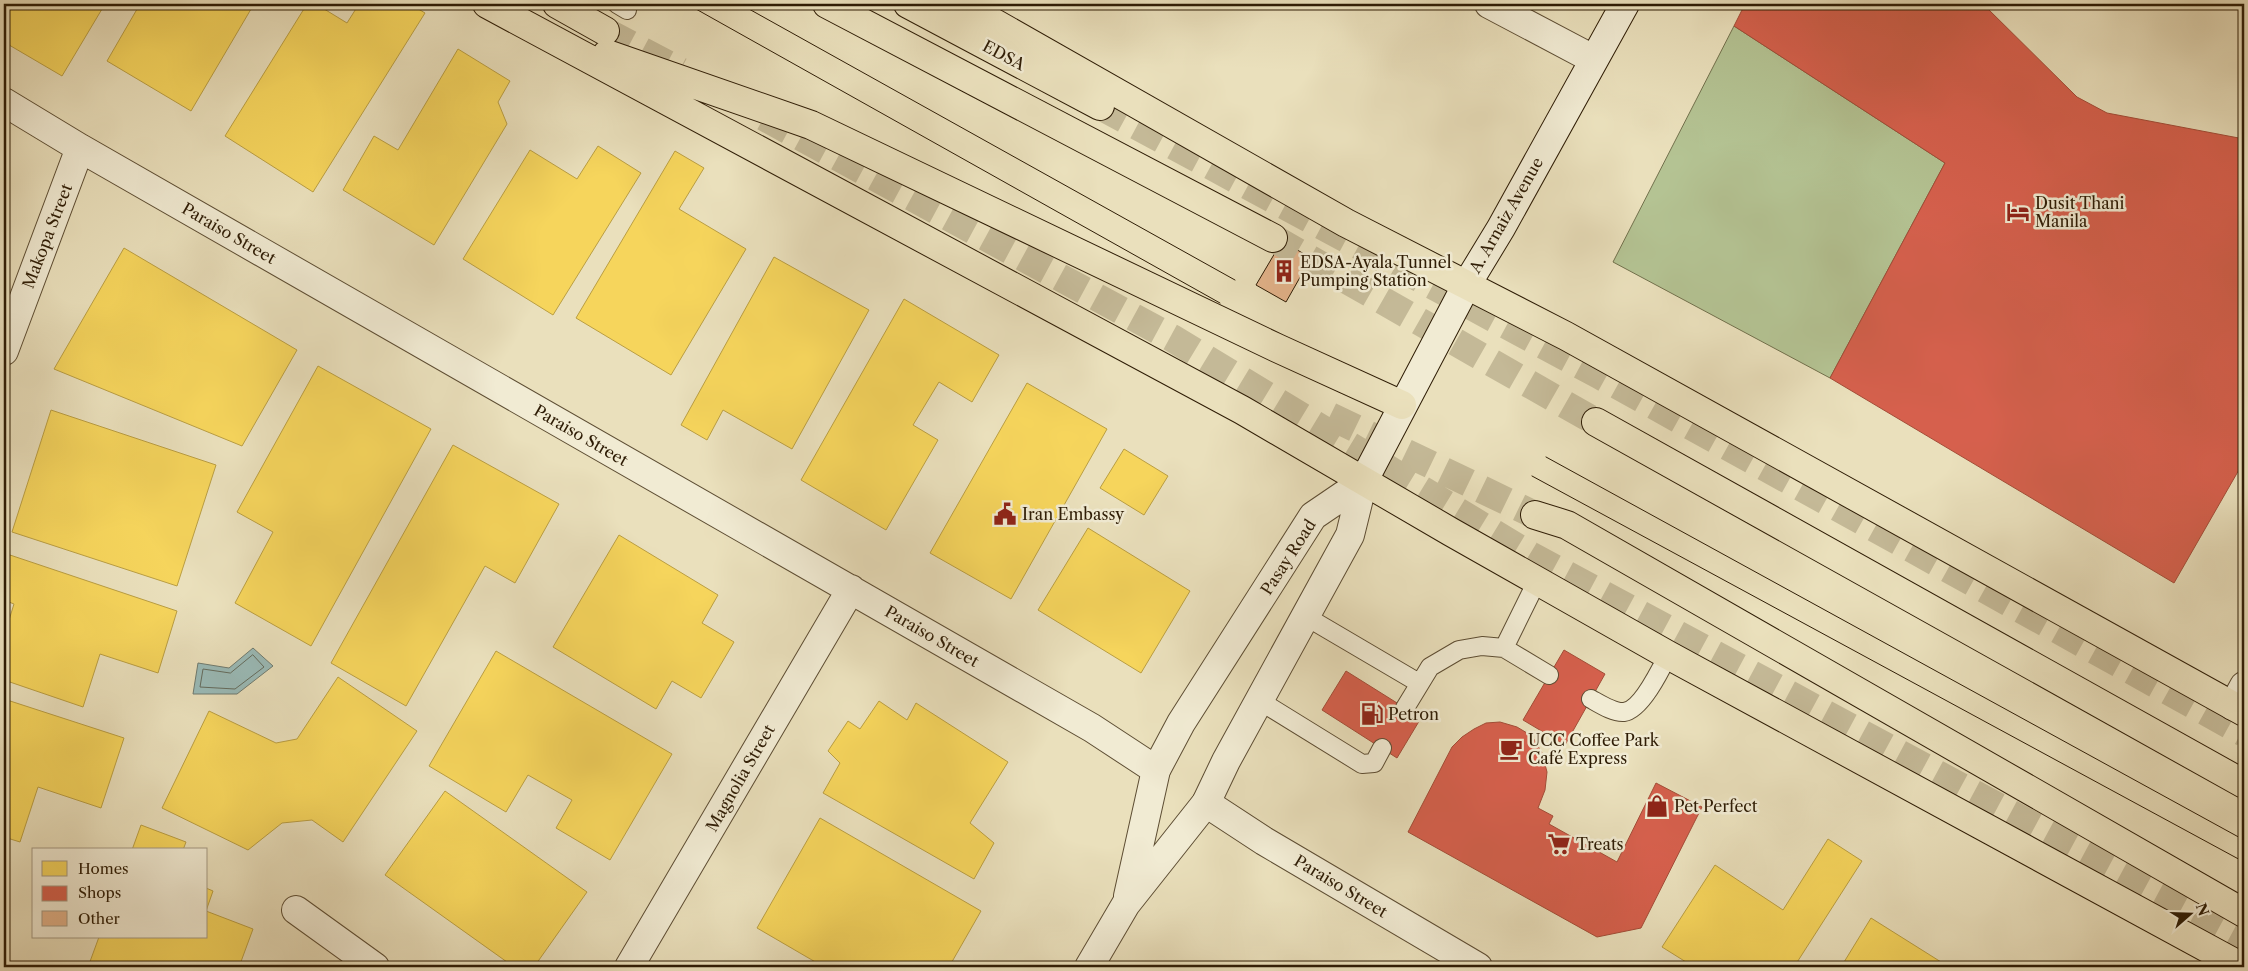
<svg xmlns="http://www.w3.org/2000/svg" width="2248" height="971" viewBox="0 0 2248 971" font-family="'Libre Caslon Text',serif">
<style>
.green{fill:#b4c393;stroke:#71704c}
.water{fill:#9abbb8;stroke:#6f7b70}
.homes{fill:#f6d55c;stroke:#ba9e42}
.shops{fill:#d6604d;stroke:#a44c37}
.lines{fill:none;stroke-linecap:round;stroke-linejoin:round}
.shore{stroke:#646c5e;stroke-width:1}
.building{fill:#e3b38a;stroke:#2e1c05}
.trunk-tunnel{stroke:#c4b997;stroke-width:28;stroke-dasharray:28 14;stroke-linecap:butt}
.service-casing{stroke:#5d4d33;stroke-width:20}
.minor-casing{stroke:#5d4d33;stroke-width:30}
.tertiary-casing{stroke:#5d4d33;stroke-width:30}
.secondary-casing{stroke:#2e1c05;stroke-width:30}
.trunk-casing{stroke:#2e1c05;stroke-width:30}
.service{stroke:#f1ebd3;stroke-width:18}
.minor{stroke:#f1ebd3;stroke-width:28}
.tertiary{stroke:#f1ebd3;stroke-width:28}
.secondary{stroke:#f1ebd3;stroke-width:28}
.trunk{stroke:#eae0bc;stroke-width:28}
.tram{stroke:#2e1c05;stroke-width:1}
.labels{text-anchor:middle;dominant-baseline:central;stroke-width:5;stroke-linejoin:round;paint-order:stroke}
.street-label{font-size:16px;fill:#2e1c05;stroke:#f1ebd3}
.poi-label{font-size:16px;fill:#2e1c05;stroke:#f1ebd3;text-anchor:start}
</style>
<rect width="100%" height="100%" fill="#eae0bc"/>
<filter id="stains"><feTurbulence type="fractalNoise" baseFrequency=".004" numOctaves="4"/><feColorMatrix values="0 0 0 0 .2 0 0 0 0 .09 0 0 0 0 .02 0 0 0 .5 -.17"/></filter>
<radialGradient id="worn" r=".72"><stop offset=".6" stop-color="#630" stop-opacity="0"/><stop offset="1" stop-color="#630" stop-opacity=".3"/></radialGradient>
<path class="green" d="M1734 26 1945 163 1830 378 1613 262Z"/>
<path class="water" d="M253 648 273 666 237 694H193L198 663 229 668Z"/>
<path class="homes" d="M4 4H105L62 76 4 42Z
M140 4H254L191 111 107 61Z
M307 4H316L347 23 359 4H410L425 13 313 192 225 136Z
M458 49 510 81 498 102 507 124 434 245 343 190 374 136 398 150Z
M598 146 641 173 553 315 463 259 530 150 577 179Z
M675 151 704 168 679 209 746 249 671 375 576 318Z
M124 248 297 350 242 446 54 369Z
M774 257 869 310 792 449 723 410 707 440 681 425Z
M904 299 999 355 972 402 939 382 913 425 938 440 886 530 801 480Z
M318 366 431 429 311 646 235 603 273 532 237 512Z
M1027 383 1107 429 1011 599 930 553Z
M51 410 216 465 177 586 12 532Z
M453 445 559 504 515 583 485 566 406 706 331 663Z
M1124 449 1168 476 1144 515 1100 488Z
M1088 528 1190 591 1141 673 1038 610Z
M619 535 718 595 702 623 734 642 701 698 672 681 656 709 553 647Z
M10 555 177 611 158 673 100 654 83 707 4 680V636L14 604 4 600V573Z
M496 651 672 754 610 860 556 828 572 800 528 775 506 812 429 766Z
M338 677 417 731 343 842 312 820 282 823 248 850 162 808 209 711 276 743 297 739Z
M4 699 124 738 101 808 38 787 20 842 4 837Z
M879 701 907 720 916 703 1008 762 970 823 994 843 974 879 823 793 840 763 828 751 848 721 860 729Z
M445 791 587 892 534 967H514L385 875Z
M820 818 981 911 949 967H824L757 928Z
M141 825 186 842 183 850H132Z
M1828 839 1862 861 1794 967H1694L1662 947 1715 865 1783 910Z
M206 888 213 891 206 911Z
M206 911 253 929 239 967H88L99 937H206Z
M1871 918 1949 967H1841Z"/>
<path class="shops" d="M1745 4H1983L2077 97 2107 113 2244 139V461L2174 583 1830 378 1945 163 1734 26Z
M1564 650 1605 674 1565 745 1523 720Z
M1346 671 1421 718 1397 758 1322 710Z
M1500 722 1517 727 1532 736 1542 753 1547 772 1545 790 1538 808 1553 816 1549 824 1617 862 1656 783 1702 807 1641 928 1597 937 1408 832 1452 747 1462 737 1474 729 1486 723Z"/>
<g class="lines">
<path class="shore" d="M253 655 264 667 235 689 200 687 203 669 230 673Z"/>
</g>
<path class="building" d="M1282 241 1311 258 1286 302 1256 285Z"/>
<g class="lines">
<path class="trunk-tunnel" d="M605 31 680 71
M1100 106 1599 375 2244 733
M764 117 1172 338 1530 555 2244 939
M1273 238 1596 422
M1330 416 1535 515"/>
<defs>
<path id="service" d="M617 4 627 10
M1305 616 1419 683
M1504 648 1537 581
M1591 699C1600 704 1614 713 1624 712 1641 710 1661 669 1668 655
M1260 701 1362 764 1374 763 1382 748
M1405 708 1430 667 1459 650 1482 646 1504 648 1549 675"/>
<path id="minor" d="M1489 4 1593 59
M4 102 80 148 1092 728 1156 770
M4 351 80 148
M2233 706 2244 686
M1206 803 1264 841 1478 967
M296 910 375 967
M629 967 851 589"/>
<path id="tertiary" d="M1128 896 1156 770 1181 723 1313 516 1363 482
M1089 967 1126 904 1206 803 1226 761 1350 535 1363 482"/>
<path id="secondary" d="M1363 482 1467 284 1501 228 1625 4"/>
<path id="trunk" d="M487 4 1242 410 1451 532 1668 655 2242 967
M557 4 605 31
M827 4 1273 238
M908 4 1100 106
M961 4 1346 223 1566 336 2244 712
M607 54 811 125 1277 348 1402 405
M1596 422 2244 784
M1535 515 1567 525 2244 913"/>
</defs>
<use href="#service" class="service-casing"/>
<use href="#minor" class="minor-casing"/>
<use href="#tertiary" class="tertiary-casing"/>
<use href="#secondary" class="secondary-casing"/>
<use href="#trunk" class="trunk-casing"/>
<use href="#service" class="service"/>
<use href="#minor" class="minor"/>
<use href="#tertiary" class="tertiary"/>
<use href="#secondary" class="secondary"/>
<use href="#trunk" class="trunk"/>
<path class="tram" d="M687 4 1220 303
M740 4 1235 280
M1546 457 2244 840
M1532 476 2244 862"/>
</g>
<defs>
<symbol id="hotel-bare" viewBox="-9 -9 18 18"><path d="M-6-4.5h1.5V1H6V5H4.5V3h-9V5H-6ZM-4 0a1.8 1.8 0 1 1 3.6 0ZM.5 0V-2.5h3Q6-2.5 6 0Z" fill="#8f2418" stroke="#f1ebd3" stroke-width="2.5" paint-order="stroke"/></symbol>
<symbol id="building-bare" viewBox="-9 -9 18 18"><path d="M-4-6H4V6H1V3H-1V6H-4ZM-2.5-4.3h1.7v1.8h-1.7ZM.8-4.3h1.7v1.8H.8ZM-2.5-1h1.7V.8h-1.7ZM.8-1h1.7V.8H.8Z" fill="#8f2418" stroke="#f1ebd3" stroke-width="2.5" paint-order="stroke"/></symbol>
<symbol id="civic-bare" viewBox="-9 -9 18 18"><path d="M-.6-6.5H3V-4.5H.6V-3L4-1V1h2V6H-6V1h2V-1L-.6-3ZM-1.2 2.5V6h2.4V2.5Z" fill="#8f2418" stroke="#f1ebd3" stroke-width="2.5" paint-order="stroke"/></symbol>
<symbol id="fuel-bare" viewBox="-9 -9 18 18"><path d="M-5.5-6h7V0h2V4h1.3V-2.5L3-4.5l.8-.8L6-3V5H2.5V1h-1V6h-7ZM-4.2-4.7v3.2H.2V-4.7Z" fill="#8f2418" stroke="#f1ebd3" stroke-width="2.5" paint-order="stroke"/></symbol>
<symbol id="cafe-bare" viewBox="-9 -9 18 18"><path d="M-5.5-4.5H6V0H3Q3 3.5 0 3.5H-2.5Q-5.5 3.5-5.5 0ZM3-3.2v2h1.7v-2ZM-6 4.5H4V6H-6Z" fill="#8f2418" stroke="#f1ebd3" stroke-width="2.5" paint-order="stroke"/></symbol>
<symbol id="shop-bare" viewBox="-9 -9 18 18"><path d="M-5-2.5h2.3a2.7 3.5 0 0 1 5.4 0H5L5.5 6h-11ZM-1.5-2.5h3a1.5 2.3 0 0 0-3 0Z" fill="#8f2418" stroke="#f1ebd3" stroke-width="2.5" paint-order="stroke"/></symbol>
<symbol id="supermarket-bare" viewBox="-9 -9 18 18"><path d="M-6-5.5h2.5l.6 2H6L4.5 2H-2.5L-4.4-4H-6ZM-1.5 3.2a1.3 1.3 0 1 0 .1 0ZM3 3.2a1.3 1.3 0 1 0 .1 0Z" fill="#8f2418" stroke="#f1ebd3" stroke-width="2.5" paint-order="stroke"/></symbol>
</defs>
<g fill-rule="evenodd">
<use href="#hotel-bare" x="2002" y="196" width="32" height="32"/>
<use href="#building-bare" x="1268" y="255" width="32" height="32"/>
<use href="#civic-bare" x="989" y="498" width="32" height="32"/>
<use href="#fuel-bare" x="1356" y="698" width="32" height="32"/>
<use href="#cafe-bare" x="1495" y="733" width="32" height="32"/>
<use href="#shop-bare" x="1641" y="790" width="32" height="32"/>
<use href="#supermarket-bare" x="1543" y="828" width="32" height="32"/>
</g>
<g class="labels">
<g class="street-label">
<text transform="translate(1004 55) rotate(28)">EDSA</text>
<text transform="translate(1506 215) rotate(-60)">A. Arnaiz Avenue</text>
<text transform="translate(229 233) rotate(30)">Paraiso Street</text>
<text transform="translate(47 236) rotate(-69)">Makopa Street</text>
<text transform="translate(581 435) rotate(30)">Paraiso Street</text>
<text transform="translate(1288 557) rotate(-57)">Pasay Road</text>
<text transform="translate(932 636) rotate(30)">Paraiso Street</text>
<text transform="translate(740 778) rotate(-60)">Magnolia Street</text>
<text transform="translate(1341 886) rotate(31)">Paraiso Street</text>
</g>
<g class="poi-label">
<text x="2035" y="203">Dusit Thani<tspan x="2035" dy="18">Manila</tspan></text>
<text x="1300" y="262">EDSA-Ayala Tunnel<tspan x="1300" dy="18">Pumping Station</tspan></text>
<text x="1022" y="514">Iran Embassy</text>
<text x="1388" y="714">Petron</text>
<text x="1528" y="740">UCC Coffee Park<tspan x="1528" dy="18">Café Express</tspan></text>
<text x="1674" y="806">Pet Perfect</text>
<text x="1576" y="844">Treats</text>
</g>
</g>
<rect width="2248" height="971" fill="none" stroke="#eae0bc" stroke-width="20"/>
<rect x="5" y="5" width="2238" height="961" fill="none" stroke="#2e1c05" stroke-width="2.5"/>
<rect x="10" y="10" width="2228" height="951" fill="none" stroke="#2e1c05"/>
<rect x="32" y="848" width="175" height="90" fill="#f1ebd3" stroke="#a39881"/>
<rect x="42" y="861" width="25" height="15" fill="#f6d55c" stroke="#a39881"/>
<text x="78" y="874" font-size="15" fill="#2e1c05">Homes</text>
<rect x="42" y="886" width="25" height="15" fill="#d6604d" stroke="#a39881"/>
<text x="78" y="898" font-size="15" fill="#2e1c05">Shops</text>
<rect x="42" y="911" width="25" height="15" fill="#e3b38a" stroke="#a39881"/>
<text x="78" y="924" font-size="15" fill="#2e1c05">Other</text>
<g transform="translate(2190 914) rotate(70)" stroke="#f1ebd3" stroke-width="4" paint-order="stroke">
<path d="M0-4L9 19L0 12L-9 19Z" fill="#2e1c05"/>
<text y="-8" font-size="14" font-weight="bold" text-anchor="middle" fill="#2e1c05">N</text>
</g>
<rect width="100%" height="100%" filter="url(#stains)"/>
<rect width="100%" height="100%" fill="url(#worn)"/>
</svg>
